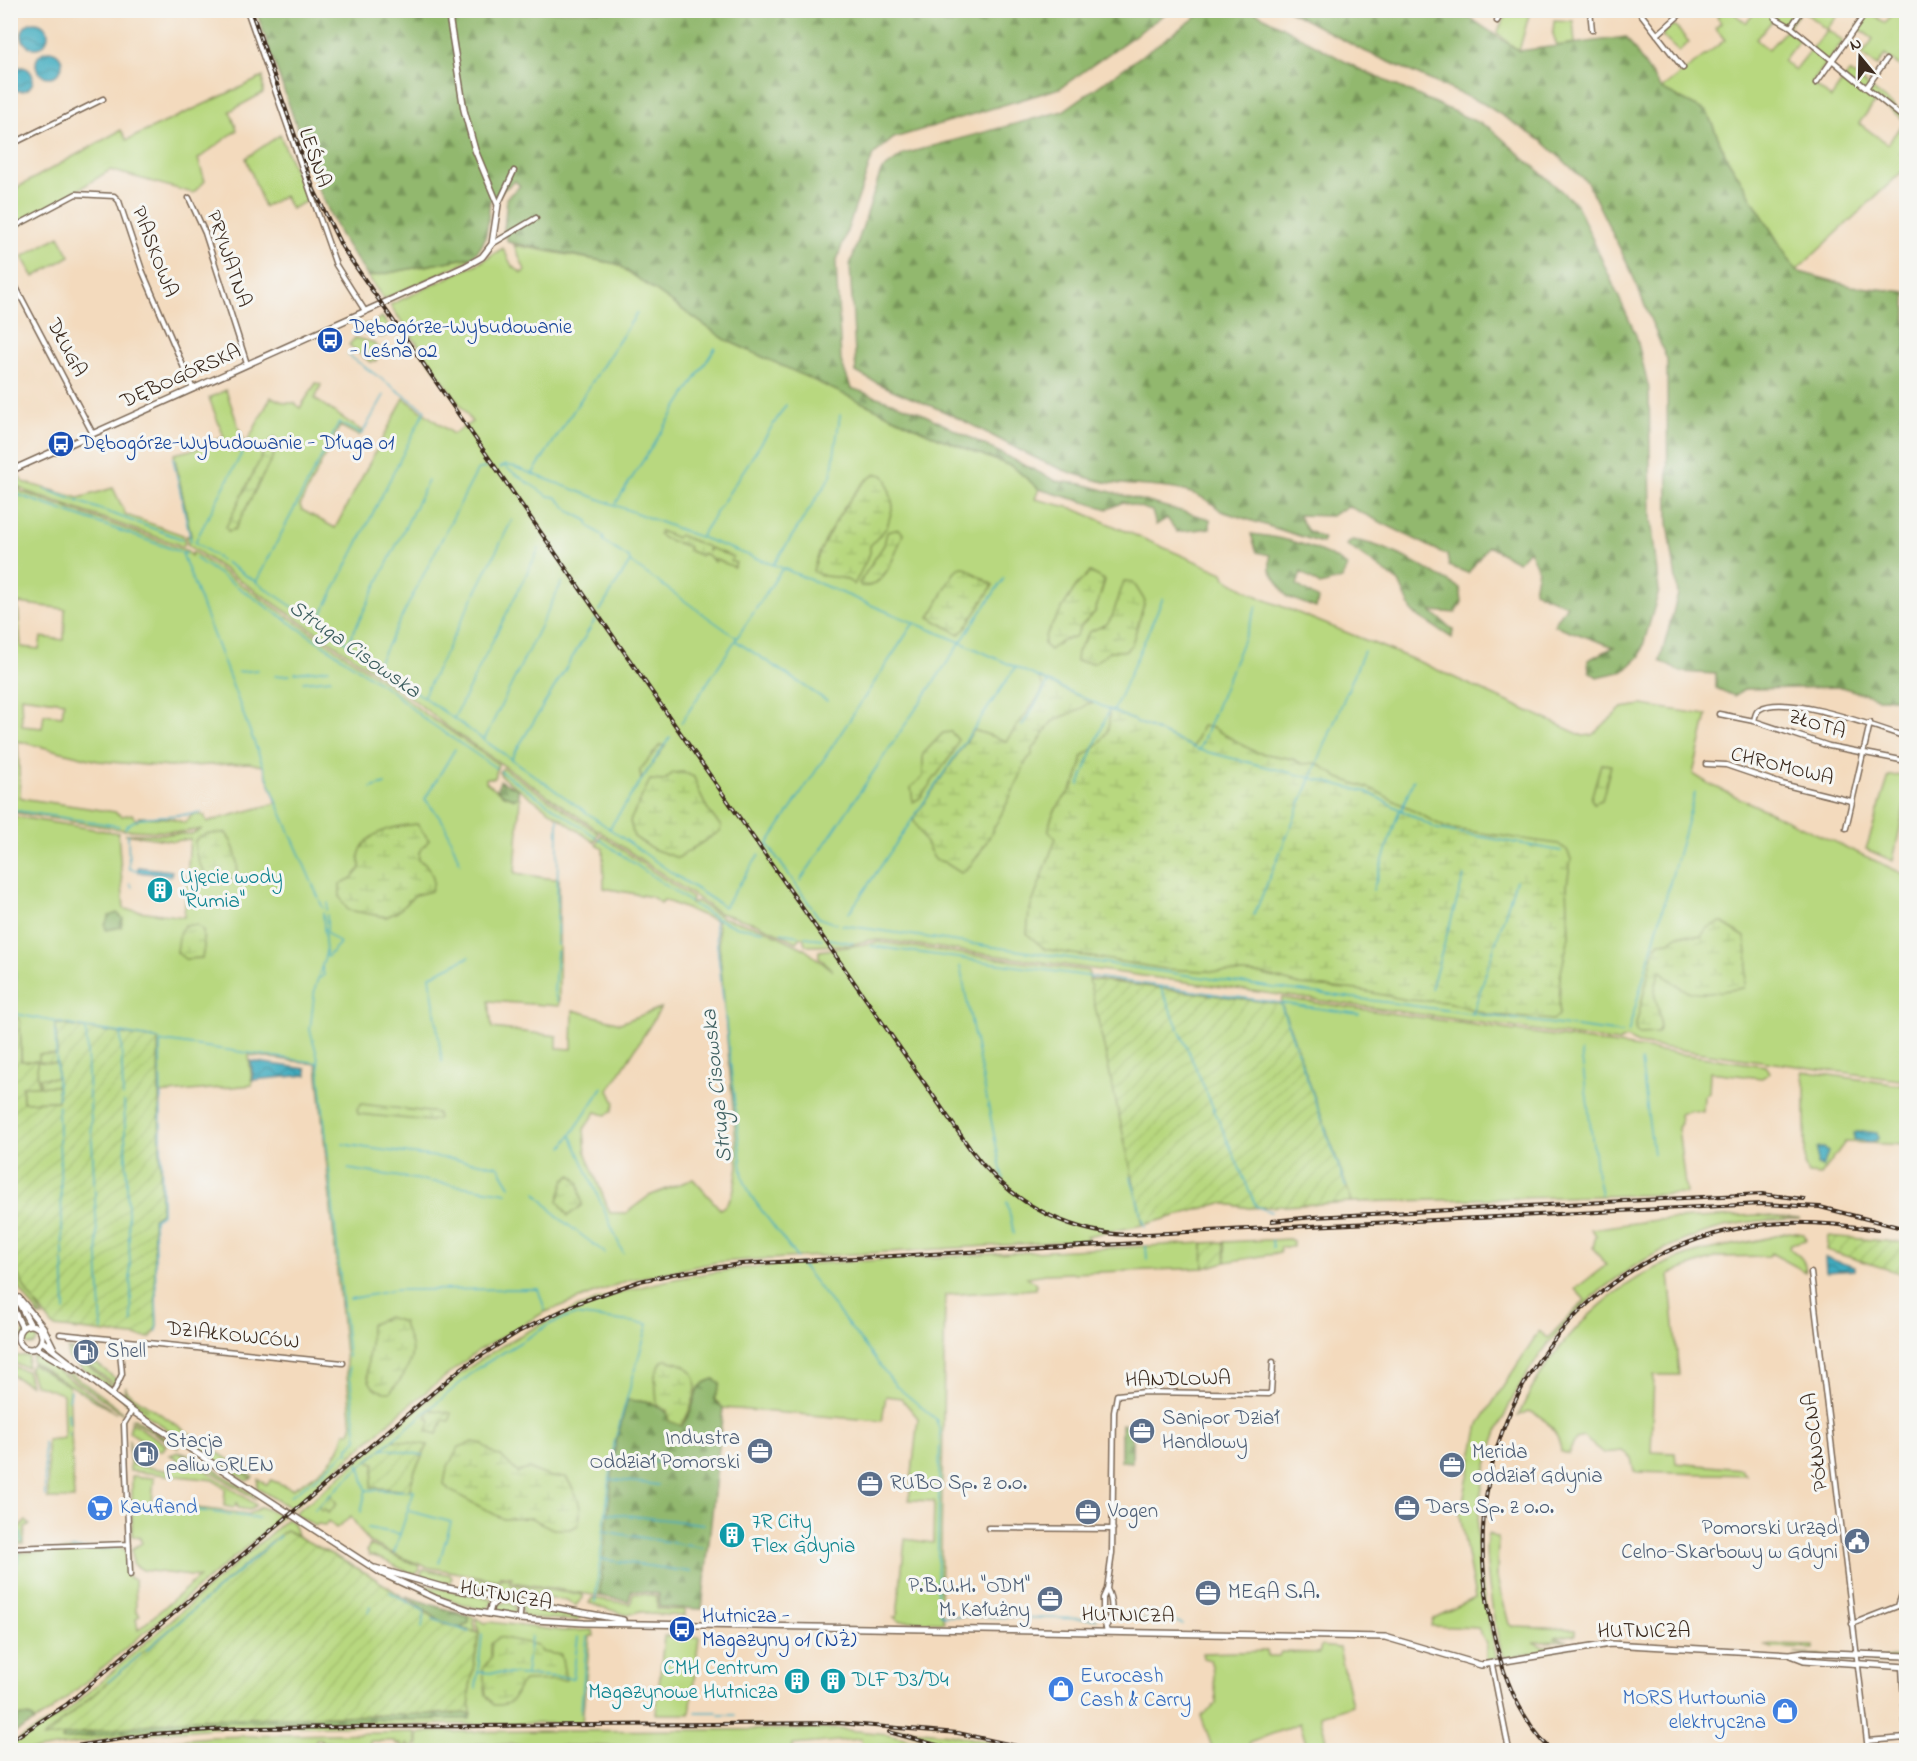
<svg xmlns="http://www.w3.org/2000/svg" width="1917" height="1761" viewBox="0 0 1917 1761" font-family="'Indie Flower',sans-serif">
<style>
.green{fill:#b8d87f;stroke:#7a814e;stroke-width:1.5;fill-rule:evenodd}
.forest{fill:url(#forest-firs);stroke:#667146;stroke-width:1.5}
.wetland{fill:url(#wetland-marsh);stroke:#7a814e;stroke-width:1.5}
.garden{fill:url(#garden-furrows);stroke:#7a814e;stroke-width:1.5}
.water{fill:url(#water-waves);stroke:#3e6b6f;stroke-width:1.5}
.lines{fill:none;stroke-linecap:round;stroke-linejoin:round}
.stream{stroke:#41acc0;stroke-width:1.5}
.street-casing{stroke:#7b6856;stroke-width:7}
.secondary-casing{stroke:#7b6856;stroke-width:8}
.street{stroke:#fff;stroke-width:4}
.secondary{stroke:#fff;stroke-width:5}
.rail-casing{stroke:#3b2a1e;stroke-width:4}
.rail{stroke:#f6f6f2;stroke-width:1.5;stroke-dasharray:4.5;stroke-linecap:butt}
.labels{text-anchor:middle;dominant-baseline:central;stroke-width:6;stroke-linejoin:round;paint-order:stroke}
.street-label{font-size:21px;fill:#3b2a1e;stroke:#f6f6f2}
.transit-label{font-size:21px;fill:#164399;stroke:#f6f6f2;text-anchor:start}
.culture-label{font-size:21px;fill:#0d838f;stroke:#f6f6f2;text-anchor:start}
.service-label{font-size:21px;fill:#4e5e75;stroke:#f6f6f2;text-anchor:start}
.shop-label{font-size:21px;fill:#366cbe;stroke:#f6f6f2;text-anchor:start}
.water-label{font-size:22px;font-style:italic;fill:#3d5e5f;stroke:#f6f6f2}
</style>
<defs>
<pattern id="forest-firs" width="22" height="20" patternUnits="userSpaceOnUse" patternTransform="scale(1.5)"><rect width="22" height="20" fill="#92b86e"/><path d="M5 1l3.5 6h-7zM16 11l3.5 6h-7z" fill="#78965a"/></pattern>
<pattern id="wetland-marsh" width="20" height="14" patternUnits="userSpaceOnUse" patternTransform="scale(1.5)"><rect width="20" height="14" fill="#b8d87f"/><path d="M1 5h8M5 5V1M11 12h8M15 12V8" fill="none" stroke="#9fba6d"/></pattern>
<pattern id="garden-furrows" width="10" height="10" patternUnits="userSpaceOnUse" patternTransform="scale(1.5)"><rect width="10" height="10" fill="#b8d87f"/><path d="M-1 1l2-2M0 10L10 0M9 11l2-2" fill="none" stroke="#9fba6d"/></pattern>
<pattern id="water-waves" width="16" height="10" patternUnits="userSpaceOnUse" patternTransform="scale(1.5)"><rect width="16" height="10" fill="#41acc0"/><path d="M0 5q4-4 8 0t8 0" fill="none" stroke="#388c9b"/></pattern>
</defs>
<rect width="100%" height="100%" fill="#f6f6f2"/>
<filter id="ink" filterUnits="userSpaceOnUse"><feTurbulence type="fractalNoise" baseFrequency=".0167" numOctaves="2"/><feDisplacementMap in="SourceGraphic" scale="12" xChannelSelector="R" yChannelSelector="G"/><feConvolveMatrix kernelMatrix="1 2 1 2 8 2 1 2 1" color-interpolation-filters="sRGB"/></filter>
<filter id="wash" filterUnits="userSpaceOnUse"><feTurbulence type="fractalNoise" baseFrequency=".008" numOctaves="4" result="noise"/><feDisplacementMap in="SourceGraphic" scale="24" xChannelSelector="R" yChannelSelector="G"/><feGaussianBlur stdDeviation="1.35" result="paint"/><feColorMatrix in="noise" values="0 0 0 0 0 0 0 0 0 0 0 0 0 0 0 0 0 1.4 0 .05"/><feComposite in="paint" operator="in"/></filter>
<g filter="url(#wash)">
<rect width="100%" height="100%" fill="#f3dabd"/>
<path class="green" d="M1508 11H1521L1529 15 1519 51 1497 33Z
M1722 11H1731L1746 23 1756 11H1801L1786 30 1799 40 1783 61 1795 70 1827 30 1803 11H1841L1827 29 1843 41 1812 83 1831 98 1849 72 1906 115V143L1899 153 1906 160V168L1796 271 1727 158 1707 112 1661 89 1725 40 1715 28 1721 23 1717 17ZM1774 19 1786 30 1768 50 1756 39ZM1877 100 1905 121 1887 144 1859 123Z
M1869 11 1885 23 1894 11H1906V71L1885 55 1877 66 1862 55 1873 39 1857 27Z
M1554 20 1573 21 1575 43 1557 46 1553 34Z
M1674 25 1689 42 1679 52 1663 37V33Z
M263 77V93L230 111 237 130 198 159 205 181 193 193 110 170 11 231V191L121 130 127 140Z
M280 135 307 201 291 209 284 196 264 207 246 158Z
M59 236 70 256 34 277 22 257Z
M514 245 617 264 726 340 939 438 1013 467 1039 489 1035 499 1072 508 1223 573 1225 578 1261 598 1422 663 1583 736 1592 735 1622 708 1642 705 1707 715 1693 774 1709 784 1906 875V1081L1638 1044 1626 1038 1618 1042 883 940H869L850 945 809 946 805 944 803 937H801L797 942 758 924 719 913 446 726 403 691 188 545 186 536H191L174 454 199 448 224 437 209 398 226 390 245 446 271 397 285 403H295L300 408 316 383 321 385 315 399 362 431 359 436 340 426 300 505 302 510 335 528 404 398 453 434 472 422 390 305 481 262 503 248 512 266 522 273 525 270Z
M471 257 468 261 384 299 368 277Z
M382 317 392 331 383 337 376 326 381 337 355 332 354 326 373 323Z
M355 338 372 342 380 349 376 361 370 362 349 345Z
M17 473 23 482 79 498 113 488 126 515 183 535 185 544 182 546 28 492 19 487 14 476Z
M10 479 22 492 188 551 191 556 193 552 388 684 424 713 498 764 495 778H486V782L502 794 520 798 515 873C532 875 542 879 559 879V1006L489 1001 492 1028 557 1036V1048L572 1049 573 1010 620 1023 661 1008 609 1090 615 1103 612 1112 605 1115 596 1112 584 1129 586 1154 610 1213H626L649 1196 693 1179 720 1209C735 1202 735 1181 738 1166L717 921 664 900 661 903 652 897 604 888 603 849 596 844 601 835 692 898 691 904 697 901 723 918 762 928 803 948 833 971 819 957V951L879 942 1088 971 1090 979 1161 988 1250 1208 1221 1203 1143 1225 1086 1236 1089 1240 718 1262 629 1280 543 1313 479 1350 403 1410 292 1509 257 1488 258 1479 267 1485 271 1480 292 1489C317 1475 339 1461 345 1432H350L352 1427 317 1064 249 1055 252 1085 159 1094 156 1039 56 1024 58 1101 23 1102 20 1019 10 1017 11 816 118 833 124 909 184 917 190 839 174 841 125 834H192L202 829 183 832 125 830 11 812ZM18 603 65 609 64 640 41 637 39 649 21 647ZM21 696 64 702 62 716 44 714 42 728 22 726ZM18 741 98 761 170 767 249 763 263 766 277 803 207 822 204 815 193 814 185 823 171 818 139 817 137 821 132 814 122 816 115 812 27 799 20 797Z
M503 768 598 833 594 842 502 777 499 772Z
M1906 775V799L1893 861 1866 849 1889 776Z
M1282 998 1766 1066 1770 1072 1762 1078 1710 1072 1709 1092 1704 1096 1703 1112 1690 1110 1680 1114 1681 1123 1678 1128 1686 1194 1352 1202 1281 1004Z
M1802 1071 1906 1086V1145L1845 1142 1821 1175 1809 1174 1805 1167V1089Z
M1759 1215 1800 1219C1775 1220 1749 1220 1724 1227 1593 1261 1487 1384 1478 1520 1475 1566 1487 1615 1497 1659L1486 1660V1643L1478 1628 1431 1626 1432 1619 1475 1598 1460 1515 1479 1424 1539 1331 1548 1338 1585 1300 1575 1289 1606 1265 1593 1248 1596 1235 1591 1229 1656 1220Z
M1789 1232 1804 1234 1806 1240 1790 1244 1789 1248C1799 1256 1805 1258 1806 1272L1771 1253 1769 1256 1717 1257 1669 1274 1679 1375H1654L1651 1452 1675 1453 1676 1463 1741 1469 1746 1475 1634 1472 1631 1458 1622 1451 1603 1453 1583 1437 1576 1439 1568 1454 1561 1452C1560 1434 1546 1417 1529 1411L1518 1416C1552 1342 1615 1276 1695 1253 1726 1244 1758 1243 1789 1232Z
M1289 1239 1293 1241V1247H1281L1280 1253 1226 1262 1224 1242Z
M1203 1243 1204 1268 1046 1274 1027 1277 1036 1284V1289L945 1295 940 1606 944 1622 899 1621 894 1617H897L905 1539 933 1543 934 1501 909 1500 918 1418 901 1398 886 1396 882 1421 723 1408 714 1399 720 1384 714 1379 682 1426 651 1402 627 1400 616 1443 599 1596 512 1582V1577L500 1576 498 1580 427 1567 403 1558 369 1542 351 1517 336 1528 328 1521 325 1525 318 1524 315 1526 294 1513C348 1474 395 1425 447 1384 545 1307 644 1277 766 1266ZM428 1445 415 1470 409 1491 372 1487 375 1462Z
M10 1261 43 1317 39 1316C28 1300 11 1281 10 1261Z
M22 1337a8 8 0 1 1 16 0a8 8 0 1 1-16 0Z
M68 1349 112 1386H107L68 1358Z
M68 1349 77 1351 94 1365 96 1363 116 1379 114 1384Z
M45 1354 119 1409 123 1414 43 1357Z
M32 1355 43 1360 116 1413 32 1362Z
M11 1356H28L27 1367 11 1363Z
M32 1364 69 1386 74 1499H48L47 1440 64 1438 63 1394 34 1384 29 1369Z
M11 1366 27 1371 30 1385 11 1375Z
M126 1386V1391L253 1476 252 1478 239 1471 251 1479 246 1481 125 1401 122 1392 147 1410 124 1393Z
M134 1418 178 1446V1448L131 1419Z
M131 1422 166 1445 163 1450H158L129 1432Z
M129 1439 133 1465 170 1471 175 1464 179 1465 176 1463 178 1459 170 1455 178 1452 256 1505 249 1510 238 1508 237 1503 233 1508 224 1506 225 1489 214 1480 130 1471Z
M181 1452 192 1455 253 1494 257 1500Z
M132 1476 154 1478 152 1503 249 1514 261 1507 283 1516 51 1711 34 1722 29 1716 11 1723V1553L124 1548 128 1558V1577L135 1580 136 1611 140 1615 136 1619 138 1630 199 1577 143 1570 133 1564 132 1549 142 1543 140 1538 132 1536Z
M287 1519 293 1523 297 1535 286 1531 44 1737 190 1719 470 1713 469 1693 479 1633 476 1618 485 1623 490 1622 563 1631 593 1630 594 1636H590L582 1723 226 1727 130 1735 37 1750H11V1744L66 1712Z
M26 1521 30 1525 25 1528 24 1544H18L17 1529Z
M1488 1534 1498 1538 1497 1578 1509 1624 1513 1627 1576 1629V1634L1554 1638 1568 1641 1533 1642 1541 1646 1570 1645V1647L1505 1658C1495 1640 1482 1553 1488 1534Z
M370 1545 419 1566 420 1570 416 1574C398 1571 387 1558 369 1555L367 1550Z
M424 1569 450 1575 452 1578 449 1583 424 1577 421 1573Z
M471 1577 500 1582 501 1578 510 1579V1584L583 1595V1598L575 1606 567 1600 529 1597 497 1589 467 1586 466 1582Z
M423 1585 494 1600 486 1611 421 1591 420 1587Z
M633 1593 657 1596V1609L685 1610V1616L649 1614 640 1611 627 1615 589 1603 592 1598 631 1604Z
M507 1602 515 1606 517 1616 493 1613 498 1604Z
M520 1604 579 1614 581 1617 578 1621 523 1617Z
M432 1605 473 1617 476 1632 460 1628 466 1625Z
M664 1636 699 1637 690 1714H656Z
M1764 1645 1814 1646V1649L1772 1648Z
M1321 1646 1339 1648 1352 1705 1320 1716 1326 1739 1314 1750H1308L1300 1723 1249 1743 1250 1750H1213L1201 1716 1217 1703 1212 1666 1210 1660 1203 1658 1202 1653 1267 1651 1268 1656H1279L1281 1652 1319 1653Z
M1794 1654 1851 1656 1853 1658 1850 1661Z
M1873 1657 1906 1659V1664L1873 1662Z
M894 1728 950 1734 1027 1750H965Z
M837 1729 888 1734 921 1742 920 1745 862 1746 861 1739 793 1745V1750L478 1744 445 1750H418V1734L429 1732Z
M416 1732V1745L411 1749 407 1744 406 1748H401V1744H396L395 1741H370V1745H365L363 1749 334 1748V1742H322V1748L321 1739H316V1748H299V1750H80L209 1737Z
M901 1747 924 1750H852Z"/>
<path class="forest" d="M256 11H1169L1060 88 894 138 873 155 836 263 841 361 851 388 917 411 1056 481 1082 484 1210 519V528L1177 532 1167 518 1156 525 1152 511 1123 502 1108 509 1039 489 1013 467 939 438 726 340 617 264 508 242 504 231 507 197 520 186 515 181 490 200C487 222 490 244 471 257L368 277 340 235 319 190Z
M1205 11H1253L1357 68 1490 128 1577 205 1636 335 1649 389 1651 518 1659 591 1640 656 1624 671 1597 677 1589 671 1588 660 1614 647 1554 625 1567 605 1534 591 1538 569 1529 550 1518 562 1488 546 1468 573 1449 566 1447 555 1348 506 1331 516 1298 515 1307 530 1324 539 1322 543 1221 511C1189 480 1145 489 1105 482 1046 471 997 435 943 411 913 398 884 388 856 372L850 265 881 171 904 154 1063 111Z
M1289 11H1460L1519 51 1626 37 1661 89 1707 112 1727 158 1796 271 1851 286 1906 292V698H1878L1841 687 1745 689 1734 696 1716 688V674L1681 672 1660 661 1678 594 1668 523 1667 360 1630 269 1587 182 1542 141 1484 104 1362 50Z
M1251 534C1283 537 1321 547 1347 566L1342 579 1320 585 1301 572 1297 585 1318 599 1316 608 1287 597 1270 570V555L1257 552Z
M1352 540C1391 545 1426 570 1460 588L1462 602 1456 613 1431 611 1453 630 1452 638 1413 613 1399 582 1347 545Z
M500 781 518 789V797L515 799 502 794 497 789Z
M117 913 123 919 121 927 106 930 105 925 109 916Z
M714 1379 720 1384 714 1400 723 1408 702 1609 659 1607V1594L631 1590 629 1601 599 1596 616 1443 627 1400C665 1403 655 1406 682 1426 685 1420 690 1414 692 1408 697 1392 696 1384 714 1379Z
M1121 1424 1132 1426V1462L1121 1461Z
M406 1596 468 1617 469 1623 460 1628 444 1624Z
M471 1713 470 1719 234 1722 165 1727 62 1740 64 1735 190 1719Z
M20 1716 32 1717 34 1722 11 1735V1723L17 1722V1717Z"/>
<path class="wetland" d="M275 438 279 445 235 529 228 531 226 527 270 440Z
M877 474 883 475 887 480 893 506 887 527 870 546V553L854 585C842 572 825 581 813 571 818 548 855 481 877 474Z
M899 529 903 534C896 552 885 590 861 586L859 583 884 545 887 532Z
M660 531 677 538 679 535 708 547V552L710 548 733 557 731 561 736 563 734 567 715 559 714 562 709 556 702 553 701 556 688 550 689 547 663 538 659 534Z
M964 567 993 585 965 629 959 634 929 617C941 601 946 582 958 568Z
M1090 572 1105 580 1095 612 1081 626 1075 637 1063 640 1050 650 1044 645 1045 636 1076 586Z
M1124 581 1133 582 1145 601 1132 644 1126 651H1110L1094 663 1076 661 1077 652 1089 632 1107 624 1112 617Z
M1039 678 1092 702V704L1088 703C1077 715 1059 715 1051 723 1044 732 1040 742 1032 750V755C1024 761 1023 770 1019 779 1009 798 978 867 961 873L944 862 935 860 913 819 974 730 1006 741 1041 694 1043 687Z
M1108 709 1193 747 1202 726 1213 728 1255 752 1293 759 1302 764 1317 763 1339 778 1374 790 1446 828 1558 844 1567 850 1571 859 1567 884 1569 936 1560 977 1559 1015 1553 1020 1490 1015 1448 1002 1408 1000 1358 990 1300 985 1260 974 1165 969 1061 952 1045 949 1027 934 1029 912 1056 838 1049 832C1049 810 1064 802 1075 783 1079 775 1081 765 1083 756 1102 744 1113 732 1108 709Z
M951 732 958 740 953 753 920 798 913 802 911 787 923 777V754L943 733Z
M660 745 665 746 641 780 640 770Z
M1601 764 1611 765 1602 800 1594 803 1591 799Z
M683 772 694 777C700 796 707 812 721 826L720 831 678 858 653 849 634 837 630 821 650 780 663 781 673 773Z
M417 824 429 840 419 852V860C431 867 437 878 431 891L415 895 397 912 386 917 348 910 340 897V884L352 878 360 869C361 865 358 860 359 856 364 831 396 826 417 824Z
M226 833C236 848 240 863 236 880L217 883C202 874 194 857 195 840L207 834Z
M1721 922 1745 937 1748 962 1744 988C1704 992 1692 1004 1660 970 1659 978 1654 986 1655 995 1657 1009 1665 1019 1657 1033L1638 1034 1635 1029 1655 947 1660 942 1670 941 1679 935 1701 936 1707 928Z
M185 925H197L203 930 204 948 202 958 185 959 177 952 180 931Z
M361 1104 437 1113 438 1119 430 1121 358 1114 357 1109Z
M572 1175 579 1183 582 1205 568 1216 558 1201 565 1179Z
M387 1317 403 1322C404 1330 409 1337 411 1345 415 1363 401 1380 390 1392 361 1393 367 1364 370 1344 371 1338 369 1332 370 1325Z
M667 1360C673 1362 680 1363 685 1366 707 1380 690 1409 682 1426L669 1421 667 1411 657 1405 655 1375 662 1361Z
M473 1442 482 1444 495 1455 501 1456 517 1472 529 1469 551 1477H566C576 1494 584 1504 578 1525L571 1529H553L531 1518 503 1519 449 1490 444 1484 447 1468 459 1447Z
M499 1637 537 1645 542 1652 561 1655 566 1680 524 1681C511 1693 519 1706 494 1705L486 1695 483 1668 491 1658V1644Z"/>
<path class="garden" d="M1089 979 1281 1004 1352 1202 1250 1208 1221 1203 1143 1225Z
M11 1017 20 1019 21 1061H37L38 1086H22L23 1102 58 1101 57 1086H40V1078H57V1063L39 1062V1054L57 1055 56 1024 156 1039 158 1041 161 1213 153 1218 157 1329 150 1338 54 1327 28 1294 11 1261Z
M1828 1236 1906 1243V1275L1826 1250Z
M1224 1242 1226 1262 1204 1268 1203 1243Z
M429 1409 451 1413 450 1421 443 1420 437 1434 427 1431 431 1420 426 1418Z
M393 1440 428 1445 415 1470 409 1491 371 1487 375 1463 367 1461Z
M331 1495 337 1504 328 1513 325 1509 322 1511 318 1506Z
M286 1530 368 1574 444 1624 479 1633 469 1693 471 1713 190 1719 43 1738Z"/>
<path class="water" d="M22 35a13 13 0 1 1 26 0a13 13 0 1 1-26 0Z
M11 38 19 48 17 56 11 62Z
M36 64a13 13 0 1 1 26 0a13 13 0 1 1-26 0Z
M9 79a12 12 0 1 1 24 0a12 12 0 1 1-24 0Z
M138 867 172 871 171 876 138 872Z
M251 1061 306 1069 307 1075 253 1080Z
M1861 1131 1877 1133 1878 1139 1873 1142 1854 1140V1133Z
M1817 1148H1824L1828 1152 1823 1167 1817 1165Z
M1825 1258 1855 1267V1270L1826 1272Z"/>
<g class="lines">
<path class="stream" d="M173 458 191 541
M505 467 548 496 556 497 571 512 588 521 589 526 603 536 604 542 629 558 630 562 737 638
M500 468 505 465 514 467 782 568 960 642 1199 750 1367 792 1437 829 1561 851
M533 473 637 313
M44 489 182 539
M10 492 186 554
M616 503 715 348
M701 536 786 405
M195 542 244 449
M195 542 221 560
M182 553 278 805 323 908
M195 558 394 693 423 718 496 768
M225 562 256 582 339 423 362 434 384 395
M774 564 831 476 840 415
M256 582 293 607
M297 610 317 622
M600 611 629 563
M322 625 318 622 425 410 348 355
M327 629 399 679
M736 641 827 701
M348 643 428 481
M378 663 478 469 487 468
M238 672 258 670
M295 673 329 669
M275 676 290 675
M303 682 331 679
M404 683 423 697 512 520
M423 697 675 875 724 907 759 855
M1114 710 1163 598
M454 718 539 549
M681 723 782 569
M1022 726 1048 683
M484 740 562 582
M455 749 425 799 444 823 460 863
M1199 750 1257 606
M511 759 595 620
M10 763 12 812
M500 771 596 837
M1079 785 1109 710
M371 788 385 784
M12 810 119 826
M1401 811 1414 779
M125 828C139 810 179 819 201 812
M609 829 670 737
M128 834 129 869 138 870
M599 839 691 903
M768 845 819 918 837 924
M765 848 913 624
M10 868 11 887
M800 881 1004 578
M130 883 132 887
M1373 890 1399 811
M12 891 16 1014 86 1028 89 1099
M694 905 714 917 743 1178 751 1196 797 1258
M327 910 328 903
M323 913 326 953 315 988 310 1030 318 1058 348 1357
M849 913 1015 668
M1254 915 1364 651
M715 918 734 926 763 931
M842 925 1275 988
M781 933 799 936
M805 937 822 939
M828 939 853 943
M557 945 558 819
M871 946 1359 1014
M557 951 554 992 557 1001
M327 957 340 943 327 933V915
M960 966 1003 1179
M320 978 324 975 322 967
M1160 986 1256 1206 1271 1212
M1277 988 1622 1033
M1431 989 1464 876
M1281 1005 1346 1187
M1473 1013 1516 880
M55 1025 58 1099
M86 1028 121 1033 123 1096
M122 1033 161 1040
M1628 1033 1695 793
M1581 1052 1597 1176 1601 1194
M1641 1061 1653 1154
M442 1062 430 976 469 957
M1902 1076H1906
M90 1102 102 1331
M124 1102 132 1323
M58 1106 65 1311
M571 1135 623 1253
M343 1144C394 1153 447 1157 498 1166L510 1186
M563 1147 603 1087
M348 1169 507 1193
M1131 1177 1145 1227
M536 1193 559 1218 605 1253
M1007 1202 1014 1234
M1272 1240 1273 1248
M1146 1246 1147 1260
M800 1263 896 1386 936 1419 940 1431 937 1601 940 1613 945 1616 1097 1619
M350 1299 396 1290 538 1289 545 1310
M157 1331 154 1219 162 1214 160 1043 171 1042 318 1063
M69 1400 71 1391
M68 1413 69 1423
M69 1432V1435
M44 1442 45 1496
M383 1448 478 1368 552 1323 574 1315 648 1324 614 1444 595 1602
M348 1453V1448L357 1439 349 1367
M613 1458 660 1462
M609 1479 658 1485
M366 1490 414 1491 394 1553
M290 1496 319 1476 347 1451
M132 1502 258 1518
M314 1510 360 1467 358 1464
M409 1511 451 1522 439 1563
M361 1512 366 1490 360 1467 383 1448 423 1455
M606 1513 704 1524
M368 1528 400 1534
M20 1531 22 1542
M603 1531 703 1548
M10 1543H14
M71 1549 117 1548
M10 1552H15
M600 1559 691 1572
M10 1575 15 1572 20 1553
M11 1577 12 1599
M390 1592 424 1611 422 1628
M368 1612 370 1607
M433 1619 469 1632
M1118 1619 1172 1620 1183 1624
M146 1650 280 1536
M478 1672 573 1678 578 1637
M526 1673 531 1636
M108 1682 141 1654
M476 1688 482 1635
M696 1712H717
M581 1713 587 1637
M719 1715H735"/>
</g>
</g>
<g filter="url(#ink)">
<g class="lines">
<defs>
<path id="street" d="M247 10 336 265 365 311
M1590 10 1592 30
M1638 10 1683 68
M1775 18 1791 27 1906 120
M1497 21 1503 10
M1791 27 1802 10
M1657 35 1685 10
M1816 83 1868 10
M1866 88 1886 60
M10 145 103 99
M189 198 205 233 247 364
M498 205 514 171
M10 229 76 194 114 196 119 201 142 270 193 389
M492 244 536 218
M10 276 93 434
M1719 714 1754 721 1829 746 1906 761
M1754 721C1755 716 1756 711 1760 709 1786 693 1879 728 1906 737
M1706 764 1726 765 1782 784 1851 801
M1846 828 1870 723
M1811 1273 1868 1750
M60 1334 343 1363
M112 1396 122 1374 119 1340
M988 1528 1113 1529
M10 1548 129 1544
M130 1575 124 1424 132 1411
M1852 1624 1898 1606 1906 1583
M1107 1625C1113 1613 1113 1601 1107 1589
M1107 1632 1103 1616V1598L1107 1589 1112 1553 1114 1412 1117 1395 1145 1392 1269 1394 1271 1392 1273 1362
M1492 1665 1509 1750
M1902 1667 1906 1734
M1867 1741 1906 1738"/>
<path id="secondary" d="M10 471 466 266 482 257 492 244 498 205 475 150 464 110 448 10
M10 1286 30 1324
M19 1298 43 1327 55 1351
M10 1302 22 1327
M18 1337a12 12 0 1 1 24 0a12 12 0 1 1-24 0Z
M42 1341 132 1411 381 1573 435 1598 472 1611 519 1619 584 1623 1385 1637 1481 1665 1610 1644 1790 1654 1804 1652 1906 1656
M36 1348 74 1370
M375 1568 442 1587 623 1620
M516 1601 520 1610 519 1619
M489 1614 491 1606 499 1598
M1791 1655 1804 1660 1906 1667"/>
</defs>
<use href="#street" class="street-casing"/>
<use href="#secondary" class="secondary-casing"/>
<use href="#street" class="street"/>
<use href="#secondary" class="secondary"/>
<defs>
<path id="rail" d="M251 10 314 190 342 247 971 1150C1008 1200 1064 1232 1127 1235L1762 1204 1820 1207 1906 1229
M1272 1221 1313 1217 1762 1194 1804 1199
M889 1732 955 1750
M10 1741 66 1705 462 1368 518 1332 578 1303 640 1281 673 1274 740 1264 1140 1243
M50 1750 152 1734 240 1728 838 1723 958 1733 1035 1750
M1551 1750C1511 1709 1496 1655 1487 1599 1459 1424 1569 1258 1746 1227 1789 1219 1834 1223 1877 1230"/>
</defs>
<use href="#rail" class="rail-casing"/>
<use href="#rail" class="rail"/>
</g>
</g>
<defs>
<symbol id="bus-disc" viewBox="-11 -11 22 22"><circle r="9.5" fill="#1a4fb4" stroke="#f6f6f2"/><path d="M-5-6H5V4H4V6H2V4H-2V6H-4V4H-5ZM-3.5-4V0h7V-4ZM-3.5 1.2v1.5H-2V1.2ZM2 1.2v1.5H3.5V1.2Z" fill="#fff"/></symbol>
<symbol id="building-disc" viewBox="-11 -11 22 22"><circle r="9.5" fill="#0f9aa8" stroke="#f6f6f2"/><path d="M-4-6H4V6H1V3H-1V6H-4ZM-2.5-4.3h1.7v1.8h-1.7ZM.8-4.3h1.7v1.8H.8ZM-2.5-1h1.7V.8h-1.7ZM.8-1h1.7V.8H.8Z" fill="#fff"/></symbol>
<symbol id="fuel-disc" viewBox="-11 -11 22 22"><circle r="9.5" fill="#5c6f8a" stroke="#f6f6f2"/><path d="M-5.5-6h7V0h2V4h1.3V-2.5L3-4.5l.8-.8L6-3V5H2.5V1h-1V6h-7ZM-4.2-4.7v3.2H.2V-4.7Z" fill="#fff"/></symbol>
<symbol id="office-disc" viewBox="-11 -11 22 22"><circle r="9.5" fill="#5c6f8a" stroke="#f6f6f2"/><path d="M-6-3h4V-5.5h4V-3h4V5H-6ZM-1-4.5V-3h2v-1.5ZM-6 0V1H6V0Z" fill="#fff"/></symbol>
<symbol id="supermarket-disc" viewBox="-11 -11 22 22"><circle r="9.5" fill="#3f7fe0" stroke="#f6f6f2"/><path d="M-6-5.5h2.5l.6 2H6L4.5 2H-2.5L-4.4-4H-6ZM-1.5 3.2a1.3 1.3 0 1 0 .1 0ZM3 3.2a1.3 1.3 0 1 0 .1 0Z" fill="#fff"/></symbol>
<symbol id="civic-disc" viewBox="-11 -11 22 22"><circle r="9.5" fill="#5c6f8a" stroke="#f6f6f2"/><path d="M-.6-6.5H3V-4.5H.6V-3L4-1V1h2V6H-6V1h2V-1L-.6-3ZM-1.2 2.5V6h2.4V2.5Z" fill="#fff"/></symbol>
<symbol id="shop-disc" viewBox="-11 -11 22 22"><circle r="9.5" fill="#3f7fe0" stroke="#f6f6f2"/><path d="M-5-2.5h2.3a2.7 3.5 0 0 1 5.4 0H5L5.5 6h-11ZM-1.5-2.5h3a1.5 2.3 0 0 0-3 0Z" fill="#fff"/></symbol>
</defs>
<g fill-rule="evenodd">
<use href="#bus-disc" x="315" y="325" width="30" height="30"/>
<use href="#bus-disc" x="46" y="429" width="30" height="30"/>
<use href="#building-disc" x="145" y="875" width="30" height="30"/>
<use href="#fuel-disc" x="71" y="1337" width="30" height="30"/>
<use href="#office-disc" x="1127" y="1416" width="30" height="30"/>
<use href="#office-disc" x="745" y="1436" width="30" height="30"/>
<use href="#fuel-disc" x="131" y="1439" width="30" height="30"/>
<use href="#office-disc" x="1437" y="1450" width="30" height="30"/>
<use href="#office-disc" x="855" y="1469" width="30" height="30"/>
<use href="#supermarket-disc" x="85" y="1493" width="30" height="30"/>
<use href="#office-disc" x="1392" y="1493" width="30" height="30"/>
<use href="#office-disc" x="1073" y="1497" width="30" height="30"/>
<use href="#building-disc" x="717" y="1520" width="30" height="30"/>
<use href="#civic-disc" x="1842" y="1526" width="30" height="30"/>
<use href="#office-disc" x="1193" y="1578" width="30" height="30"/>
<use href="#office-disc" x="1035" y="1584" width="30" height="30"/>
<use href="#bus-disc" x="667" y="1614" width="30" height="30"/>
<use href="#building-disc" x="782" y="1666" width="30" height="30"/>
<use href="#building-disc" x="818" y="1666" width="30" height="30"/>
<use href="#shop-disc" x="1046" y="1674" width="30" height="30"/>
<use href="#shop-disc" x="1770" y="1696" width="30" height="30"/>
</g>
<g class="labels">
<g class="street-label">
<text transform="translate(314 158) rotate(71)">LEŚNA</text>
<text transform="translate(154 252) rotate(69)">PIASKOWA</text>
<text transform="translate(228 259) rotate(71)">PRYWATNA</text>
<text transform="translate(66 348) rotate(62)">DŁUGA</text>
<text transform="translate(181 377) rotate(-24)">DĘBOGÓRSKA</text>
<text transform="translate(1817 725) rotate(17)">ZŁOTA</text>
<text transform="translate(1782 767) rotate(14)">CHROMOWA</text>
<text transform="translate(233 1336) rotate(6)">DZIAŁKOWCÓW</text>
<text transform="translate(1178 1380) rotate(-1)">HANDLOWA</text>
<text transform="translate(1816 1442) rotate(-97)">PÓŁNOCNA</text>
<text transform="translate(506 1596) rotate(10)">HUTNICZA</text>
<text transform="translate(1128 1616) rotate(1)">HUTNICZA</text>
<text x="1644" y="1632">HUTNICZA</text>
</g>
<g class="transit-label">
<text x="350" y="328">Dębogórze-Wybudowanie<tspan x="350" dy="24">- Leśna 02</tspan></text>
<text x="80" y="444">Dębogórze-Wybudowanie - Długa 01</text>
<text x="702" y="1617">Hutnicza -<tspan x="702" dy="24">Magazyny 01 (NŻ)</tspan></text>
</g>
<g class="culture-label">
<text x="180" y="878">Ujęcie wody<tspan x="180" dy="24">"Rumia"</tspan></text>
<text x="752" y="1523">7R City<tspan x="752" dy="24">Flex Gdynia</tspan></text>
<text x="778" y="1669" text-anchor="end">CMH Centrum<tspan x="778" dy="24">Magazynowe Hutnicza</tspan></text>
<text x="852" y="1681">DLF D3/D4</text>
</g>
<g class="service-label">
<text x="106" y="1352">Shell</text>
<text x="1162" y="1419">Sanipor Dział<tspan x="1162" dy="24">Handlowy</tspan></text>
<text x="740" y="1439" text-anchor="end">Industra<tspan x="740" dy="24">Oddział Pomorski</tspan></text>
<text x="166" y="1442">Stacja<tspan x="166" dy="24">paliw ORLEN</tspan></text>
<text x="1472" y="1453">Merida<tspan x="1472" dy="24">oddział Gdynia</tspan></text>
<text x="890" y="1484">RUBO Sp. z o.o.</text>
<text x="1426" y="1508">Dars Sp. z o.o.</text>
<text x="1108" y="1512">Vogen</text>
<text x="1838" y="1529" text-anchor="end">Pomorski Urząd<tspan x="1838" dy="24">Celno-Skarbowy w Gdyni</tspan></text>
<text x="1030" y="1587" text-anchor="end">P.B.U.H. "ODM"<tspan x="1030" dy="24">M. Kałużny</tspan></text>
<text x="1228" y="1593">MEGA S.A.</text>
</g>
<g class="shop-label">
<text x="120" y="1508">Kaufland</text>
<text x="1080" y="1677">Eurocash<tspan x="1080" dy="24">Cash &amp; Carry</tspan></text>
<text x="1766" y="1699" text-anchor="end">MORS Hurtownia<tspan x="1766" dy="24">elektryczna</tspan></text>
</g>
<g class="water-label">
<text transform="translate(354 650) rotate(35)">Struga Cisowska</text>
<text transform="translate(718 1086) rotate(-96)">Struga Cisowska</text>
</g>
</g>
<rect width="1917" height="1761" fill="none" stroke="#f6f6f2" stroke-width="36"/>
<g transform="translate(1860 57) rotate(341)" stroke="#f6f6f2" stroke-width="4.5" paint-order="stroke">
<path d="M0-4.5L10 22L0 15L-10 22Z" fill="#3b2a1e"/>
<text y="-9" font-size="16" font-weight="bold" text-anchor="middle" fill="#3b2a1e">N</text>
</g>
</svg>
